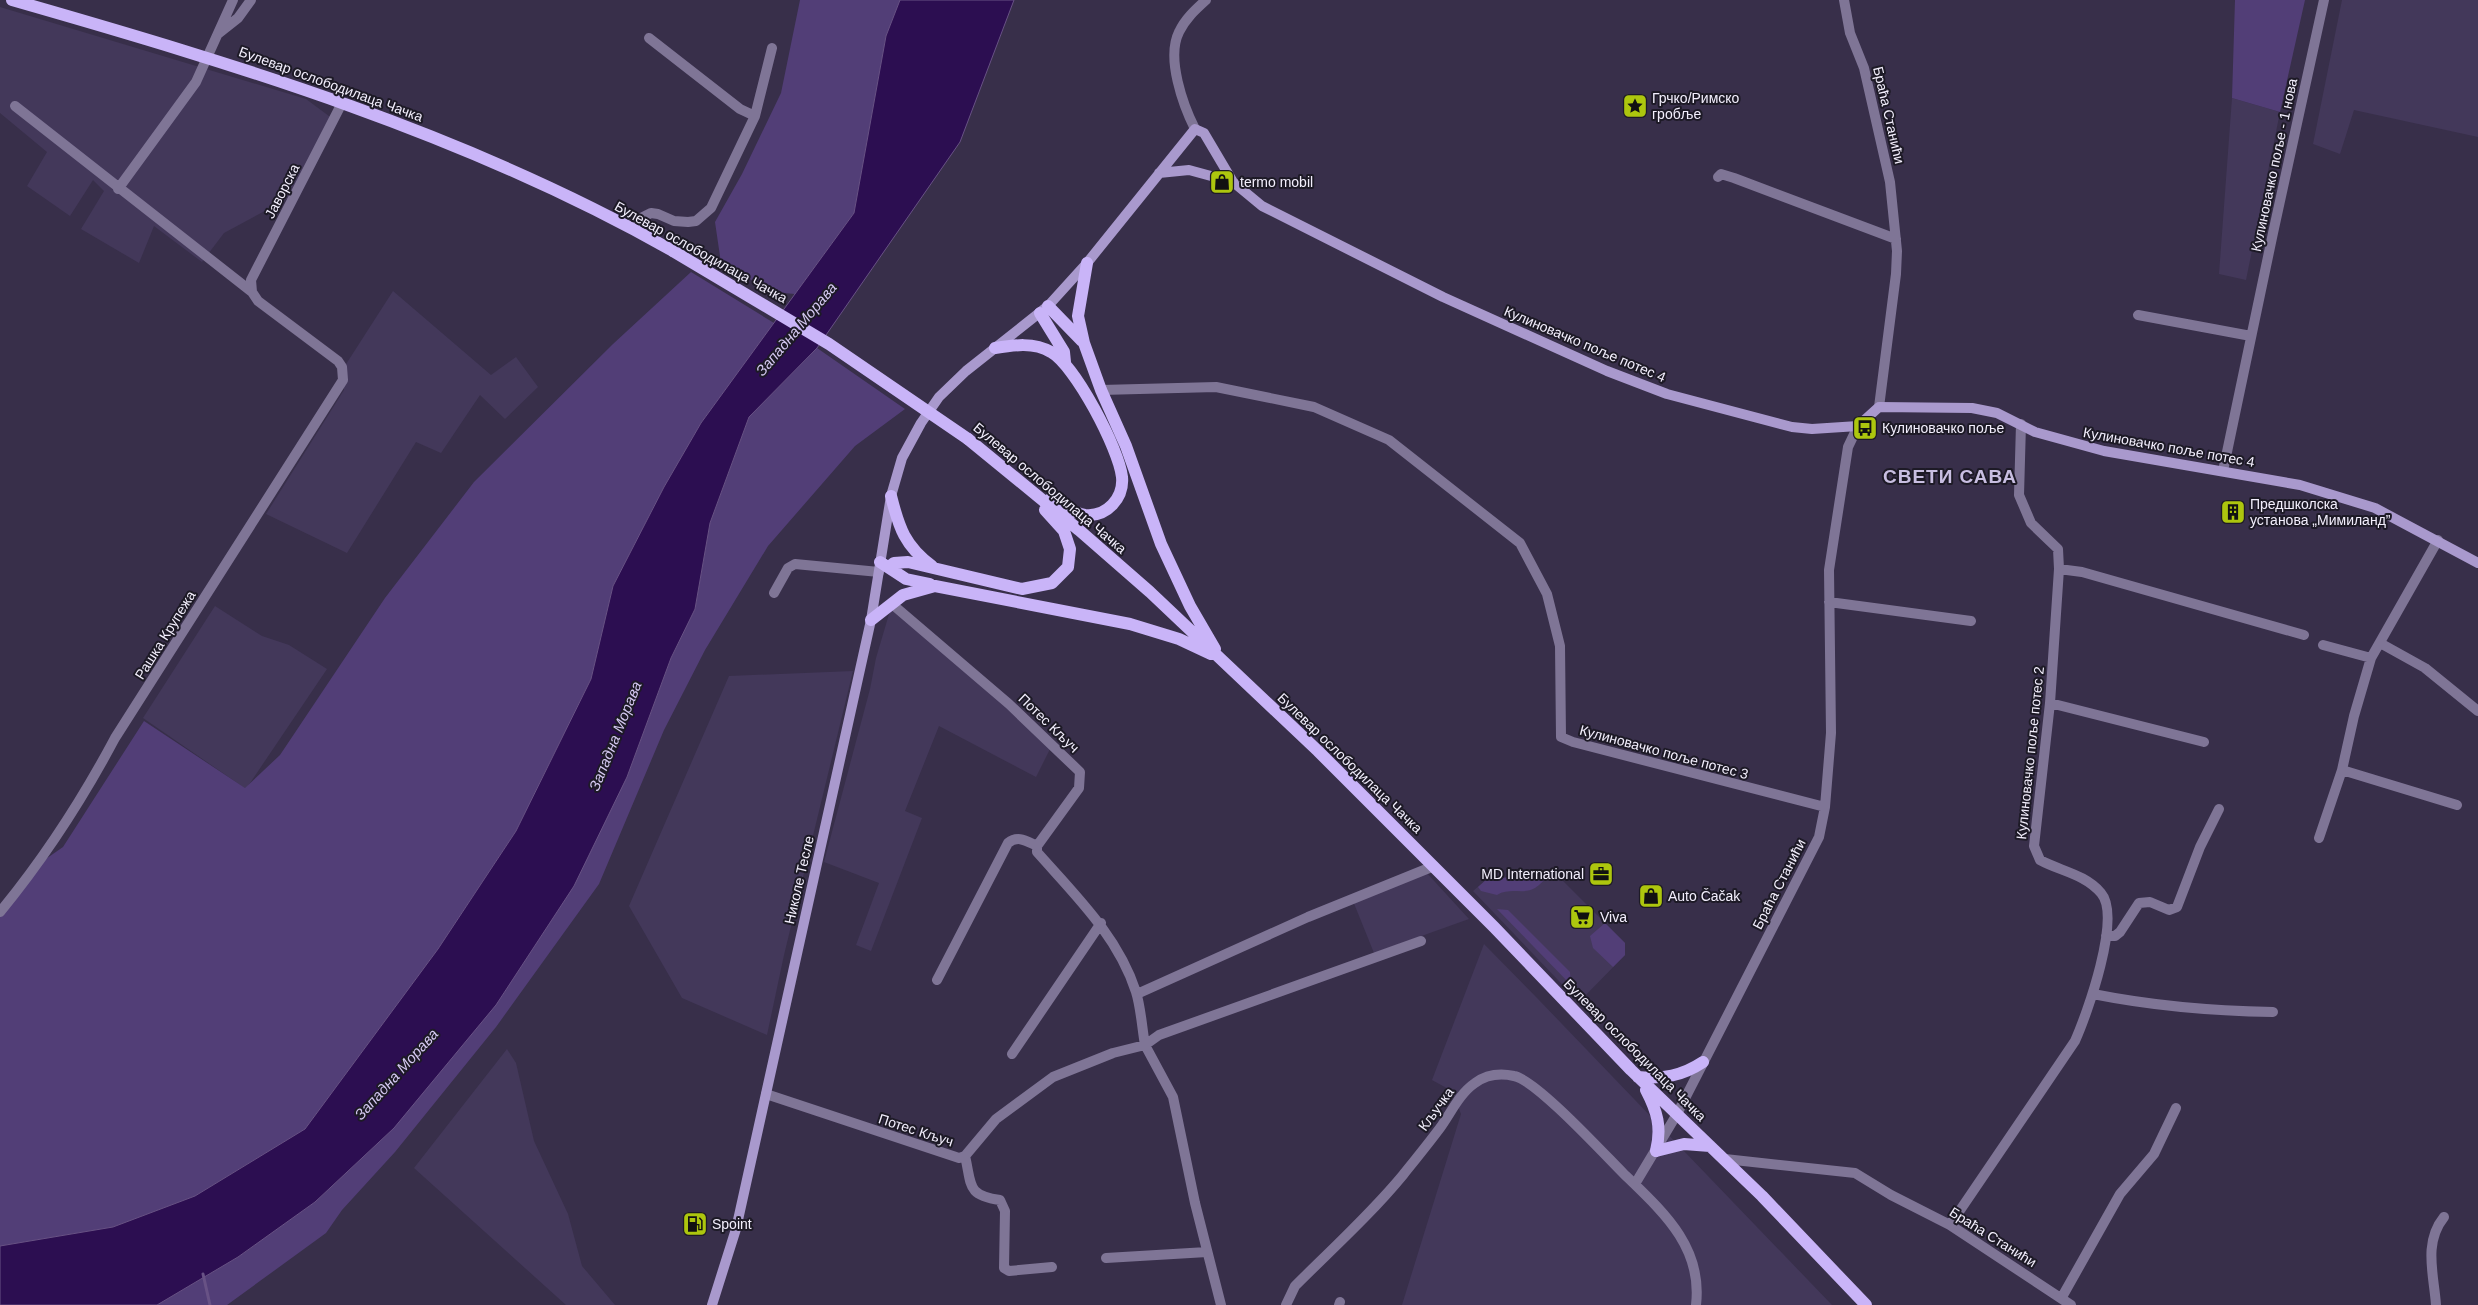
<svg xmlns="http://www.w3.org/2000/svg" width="2478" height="1305" viewBox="0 0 2478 1305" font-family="Arial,sans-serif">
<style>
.built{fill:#43385a}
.green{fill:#523e77}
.water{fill:#2c0e51;stroke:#685285}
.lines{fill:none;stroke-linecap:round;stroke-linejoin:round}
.stream{stroke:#685285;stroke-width:3}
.street{stroke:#7f7596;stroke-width:10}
.secondary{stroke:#a999cd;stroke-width:10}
.primary{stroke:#c9b4f8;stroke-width:12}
.primary-bridge{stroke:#c9b4f8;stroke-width:12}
.labels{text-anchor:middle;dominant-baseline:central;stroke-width:4;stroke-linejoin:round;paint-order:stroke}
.street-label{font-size:14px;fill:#f3effd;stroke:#1d1a26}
.poi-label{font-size:14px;fill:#f3effd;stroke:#1d1a26;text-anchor:start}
.water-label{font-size:15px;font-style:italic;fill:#d4c8f1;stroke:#1d1a26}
.district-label{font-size:19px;font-weight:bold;letter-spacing:1px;fill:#c8bee1;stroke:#1d1a26}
</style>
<rect width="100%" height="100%" fill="#382f4a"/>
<path class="built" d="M2342 0H2478V137L2354 110 2340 154 2313 144Z
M0 7 306 99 337 122 296 194 224 233 202 262 154 226 139 263 81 229 104 191 93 180 70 216 27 186 47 152 0 113Z
M2232 98 2280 112 2246 280 2219 274Z
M393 291 491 375 516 357 538 387 505 419 480 395 441 453 416 442 347 553 266 514 344 390 341 372Z
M892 604 1052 745 1036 777 939 726 905 811 922 818 871 951 856 945 879 883 824 862 870 689 876 658Z
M215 606 262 636 289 645 327 669 246 789 143 718Z
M853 671 784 955 767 1035 682 998 629 906 729 676Z
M1425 871 1469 919 1374 953 1353 901Z
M1556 874 1625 943V955L1579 1002 1473 891 1487 879Z
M1484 944 1538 999 1832 1305H1402L1461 1114 1452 1091 1432 1080Z
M507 1049 516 1063 534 1141 568 1214 582 1266 615 1305H566L414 1168Z"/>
<path class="green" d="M800 0H900L886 36 854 213 795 294 773 292 721 263 715 222 742 174 781 93Z
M2235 0H2305L2280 112 2232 98Z
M691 272 774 323 701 423 664 487 613 586 591 679 516 831 438 949 305 1129 195 1196 113 1227 0 1246V912L40 863 63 847 144 721 245 788 280 755 385 598 474 482 613 344Z
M817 348 905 409 855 446 768 546 705 650 664 730 599 884 496 1027 395 1152 342 1210 326 1233 227 1305H157L238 1257 315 1202 394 1128 627 777 671 658 695 609 710 523 749 417Z
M1550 874C1545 879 1540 885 1535 888 1524 895 1510 887 1497 895L1481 891 1478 887 1487 879Z
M1497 909 1508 910 1570 972 1571 985Z
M1605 923 1625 943V955L1613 967 1593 948 1590 936Z"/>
<path class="water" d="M900 0H1014L960 142 817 348 749 417 710 523 695 609 671 658 627 777 574 886 496 1005 394 1128 315 1202 238 1257 157 1305H0V1246L113 1227 195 1196 305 1129 438 949 516 831 591 679 613 586 664 487 701 423 854 213 886 36Z"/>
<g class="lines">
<path class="stream" d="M203 1274 210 1305"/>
<path class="street" d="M1844 0 1850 33 1864 68 1890 182 1897 251 1896 274 1879 407
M219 33 238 18 251 0
M649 38 740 109 755 116
M15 106 252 292
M1195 129C1183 105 1166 58 1179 32 1185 19 1195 10 1206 0
M1718 177 1721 174 1734 178 1896 239
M118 189 196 82 233 0
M633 228 643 217 651 213 658 214 674 221 688 222 696 221 711 208 755 116 772 48
M2138 315 2251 336
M1101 390 1216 387 1314 407 1389 440 1520 543 1547 594 1560 646 1561 737 1573 742 1825 807
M2223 471 2273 233 2324 0
M2059 569 2082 572 2304 635
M774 593 788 568 795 564 879 572
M1829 602 1971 621
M892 604 1009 704 1080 772 1079 788 1037 846V852C1075 895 1118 936 1136 992 1141 1008 1142 1028 1145 1045L1159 1035 1421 941
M2380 643 2425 668 2478 711
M2323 645 2371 658
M2050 703 2204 742
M2342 770 2457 805
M2319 838 2342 770 2354 716 2371 658 2438 540
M0 912C46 856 81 802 115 738L343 380 342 367 338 361 258 301 252 292 251 280 342 103
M2106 936H2115L2120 932 2139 903 2150 902 2169 910 2177 907 2200 847 2219 809
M937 980 1008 843C1018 835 1026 841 1037 846
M1137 994 1308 917 1434 866
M2093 994C2153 1006 2212 1011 2273 1012
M1012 1054 1101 923
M766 1094 959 1158 965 1156 996 1119 1053 1077 1113 1053 1145 1045 1173 1097 1195 1203 1221 1305
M965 1156C972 1185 966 1195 1000 1200L1005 1211 1004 1268 1009 1271 1052 1267
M1725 1159 1855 1173 1891 1195 1950 1225 2071 1305
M1635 1184 1677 1114 1819 837 1825 807 1831 733 1829 570 1848 447 1858 426
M1950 1225 2075 1041C2087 1014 2122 917 2101 893 2085 874 2060 871 2040 860L2034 846 2050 703 2059 569 2058 549 2031 523 2019 495 2021 424
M1106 1258 1207 1252
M2062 1297 2120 1194 2154 1154 2176 1108
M1286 1305 1295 1286C1331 1250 1370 1215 1403 1175 1415 1160 1428 1144 1440 1128 1451 1113 1459 1094 1475 1083 1486 1075 1500 1073 1514 1076 1536 1080 1603 1153 1623 1173 1662 1211 1703 1246 1696 1305
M1339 1305 1340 1302
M2436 1305C2434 1275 2423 1243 2444 1217"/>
<path class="secondary" d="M1159 173 1189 170 1233 182 1262 206 1443 297 1607 371 1667 394 1792 427 1812 429 1858 426 1879 407 1972 408 1997 413 2035 432 2104 451 2300 485 2375 508 2478 563
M712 1305 736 1229 871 620 891 496 902 458 921 423 939 397 966 371 1048 306 1087 263 1195 129 1204 133 1233 182"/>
<path class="primary" d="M12 0C239 65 467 134 673 251
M1087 263 1078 316 1084 343 1101 390 1126 446 1161 544 1190 606 1215 649
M1048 306 1082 341
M1040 313 1064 352 1065 362
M995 348C1014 345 1034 342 1051 352 1075 365 1119 449 1122 477 1124 498 1107 517 1085 515 1072 513 1062 503 1050 499
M968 439 1079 530 1150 592 1318 751 1494 927 1631 1070 1762 1196 1866 1305
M891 496C899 528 905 546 932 566
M880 562 906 579 930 584
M889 567 894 563 908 562 1022 589 1052 583 1068 567 1070 549 1064 531 1045 510
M871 620 903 595 935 586 1130 624 1179 639 1211 654
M1638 1077C1663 1079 1682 1076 1703 1062
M1646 1090C1657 1111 1662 1127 1656 1151
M1656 1151 1684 1144 1710 1146"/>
<path class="primary-bridge" d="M673 251 829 344 968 439"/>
</g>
<defs>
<symbol id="sight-square" viewBox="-11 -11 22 22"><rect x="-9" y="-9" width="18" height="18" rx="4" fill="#adc60e" stroke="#1d1a26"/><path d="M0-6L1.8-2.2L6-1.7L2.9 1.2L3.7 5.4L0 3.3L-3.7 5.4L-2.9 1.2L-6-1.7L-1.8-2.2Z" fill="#111"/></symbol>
<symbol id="shop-square" viewBox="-11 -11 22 22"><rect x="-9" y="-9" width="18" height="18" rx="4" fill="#adc60e" stroke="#1d1a26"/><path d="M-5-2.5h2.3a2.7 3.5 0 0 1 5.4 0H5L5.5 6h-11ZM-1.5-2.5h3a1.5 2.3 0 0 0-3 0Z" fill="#111"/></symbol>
<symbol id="bus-square" viewBox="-11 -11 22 22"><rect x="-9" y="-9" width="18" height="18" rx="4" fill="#adc60e" stroke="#1d1a26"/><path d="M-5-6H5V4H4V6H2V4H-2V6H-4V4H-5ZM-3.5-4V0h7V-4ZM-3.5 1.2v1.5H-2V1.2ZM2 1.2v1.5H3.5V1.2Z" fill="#111"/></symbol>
<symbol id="building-square" viewBox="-11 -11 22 22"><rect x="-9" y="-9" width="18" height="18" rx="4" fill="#adc60e" stroke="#1d1a26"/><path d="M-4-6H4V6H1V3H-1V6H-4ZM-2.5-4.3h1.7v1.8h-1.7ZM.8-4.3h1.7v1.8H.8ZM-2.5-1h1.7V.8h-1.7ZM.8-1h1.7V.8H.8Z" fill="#111"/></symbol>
<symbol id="office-square" viewBox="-11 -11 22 22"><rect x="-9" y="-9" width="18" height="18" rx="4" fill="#adc60e" stroke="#1d1a26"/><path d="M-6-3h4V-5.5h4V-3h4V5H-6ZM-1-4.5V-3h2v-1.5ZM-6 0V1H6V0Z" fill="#111"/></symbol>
<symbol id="supermarket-square" viewBox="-11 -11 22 22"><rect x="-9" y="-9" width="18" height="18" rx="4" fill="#adc60e" stroke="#1d1a26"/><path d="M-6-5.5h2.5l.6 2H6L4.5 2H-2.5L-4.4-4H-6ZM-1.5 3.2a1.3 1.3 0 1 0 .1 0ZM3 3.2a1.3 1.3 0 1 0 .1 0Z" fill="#111"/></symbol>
<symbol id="fuel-square" viewBox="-11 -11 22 22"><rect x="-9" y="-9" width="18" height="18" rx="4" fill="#adc60e" stroke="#1d1a26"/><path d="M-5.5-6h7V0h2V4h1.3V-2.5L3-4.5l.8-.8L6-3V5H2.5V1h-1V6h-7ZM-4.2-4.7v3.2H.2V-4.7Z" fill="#111"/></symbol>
</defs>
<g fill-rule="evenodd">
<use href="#sight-square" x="1621" y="92" width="28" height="28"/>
<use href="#shop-square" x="1208" y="168" width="28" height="28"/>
<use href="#bus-square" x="1851" y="414" width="28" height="28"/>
<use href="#building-square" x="2219" y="498" width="28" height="28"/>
<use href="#office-square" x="1587" y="860" width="28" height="28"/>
<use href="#shop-square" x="1637" y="882" width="28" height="28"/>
<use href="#supermarket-square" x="1568" y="903" width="28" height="28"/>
<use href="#fuel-square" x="681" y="1210" width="28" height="28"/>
</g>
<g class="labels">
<g class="street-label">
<text transform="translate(331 84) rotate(20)">Булевар ослободилаца Чачка</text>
<text transform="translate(1889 115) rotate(77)">Браћа Станићи</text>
<text transform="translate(2274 165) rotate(-78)">Кулиновачко поље - 1 нова</text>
<text transform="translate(282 191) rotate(-63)">Јаворска</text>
<text transform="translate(701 252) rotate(29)">Булевар ослободилаца Чачка</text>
<text transform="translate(1585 344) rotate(23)">Кулиновачко поље потес 4</text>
<text transform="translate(2169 447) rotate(10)">Кулиновачко поље потес 4</text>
<text transform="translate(1050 488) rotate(40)">Булевар ослободилаца Чачка</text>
<text transform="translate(165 635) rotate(-58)">Рашка Крупежа</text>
<text transform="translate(1049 723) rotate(44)">Потес Кључ</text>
<text transform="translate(1664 752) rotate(15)">Кулиновачко поље потес 3</text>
<text transform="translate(2030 753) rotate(-84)">Кулиновачко поље потес 2</text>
<text transform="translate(1350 763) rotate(44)">Булевар ослободилаца Чачка</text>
<text transform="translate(799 880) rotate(-77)">Николе Тесле</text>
<text transform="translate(1779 884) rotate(-63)">Браћа Станићи</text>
<text transform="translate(1635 1050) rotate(45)">Булевар ослободилаца Чачка</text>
<text transform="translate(1436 1109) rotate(-54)">Кључка</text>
<text transform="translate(916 1130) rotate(18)">Потес Кључ</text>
<text transform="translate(1993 1237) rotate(32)">Браћа Станићи</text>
</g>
<g class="poi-label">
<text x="1652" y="98">Грчко/Римско<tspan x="1652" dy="16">гробље</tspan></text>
<text x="1240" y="182">termo mobil</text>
<text x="1882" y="428">Кулиновачко поље</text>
<text x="2250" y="504">Предшколска<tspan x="2250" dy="16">установа „Мимиланд”</tspan></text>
<text x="1584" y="874" text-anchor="end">MD International</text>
<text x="1668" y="896">Auto Čačak</text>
<text x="1600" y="917">Viva</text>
<text x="712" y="1224">Spoint</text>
</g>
<g class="water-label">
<text transform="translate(796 329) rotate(-50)">Западна Морава</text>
<text transform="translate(615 736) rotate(-68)">Западна Морава</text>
<text transform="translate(396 1074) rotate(-48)">Западна Морава</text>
</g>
<g class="district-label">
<text x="1950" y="476">СВЕТИ САВА</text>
</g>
</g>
</svg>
